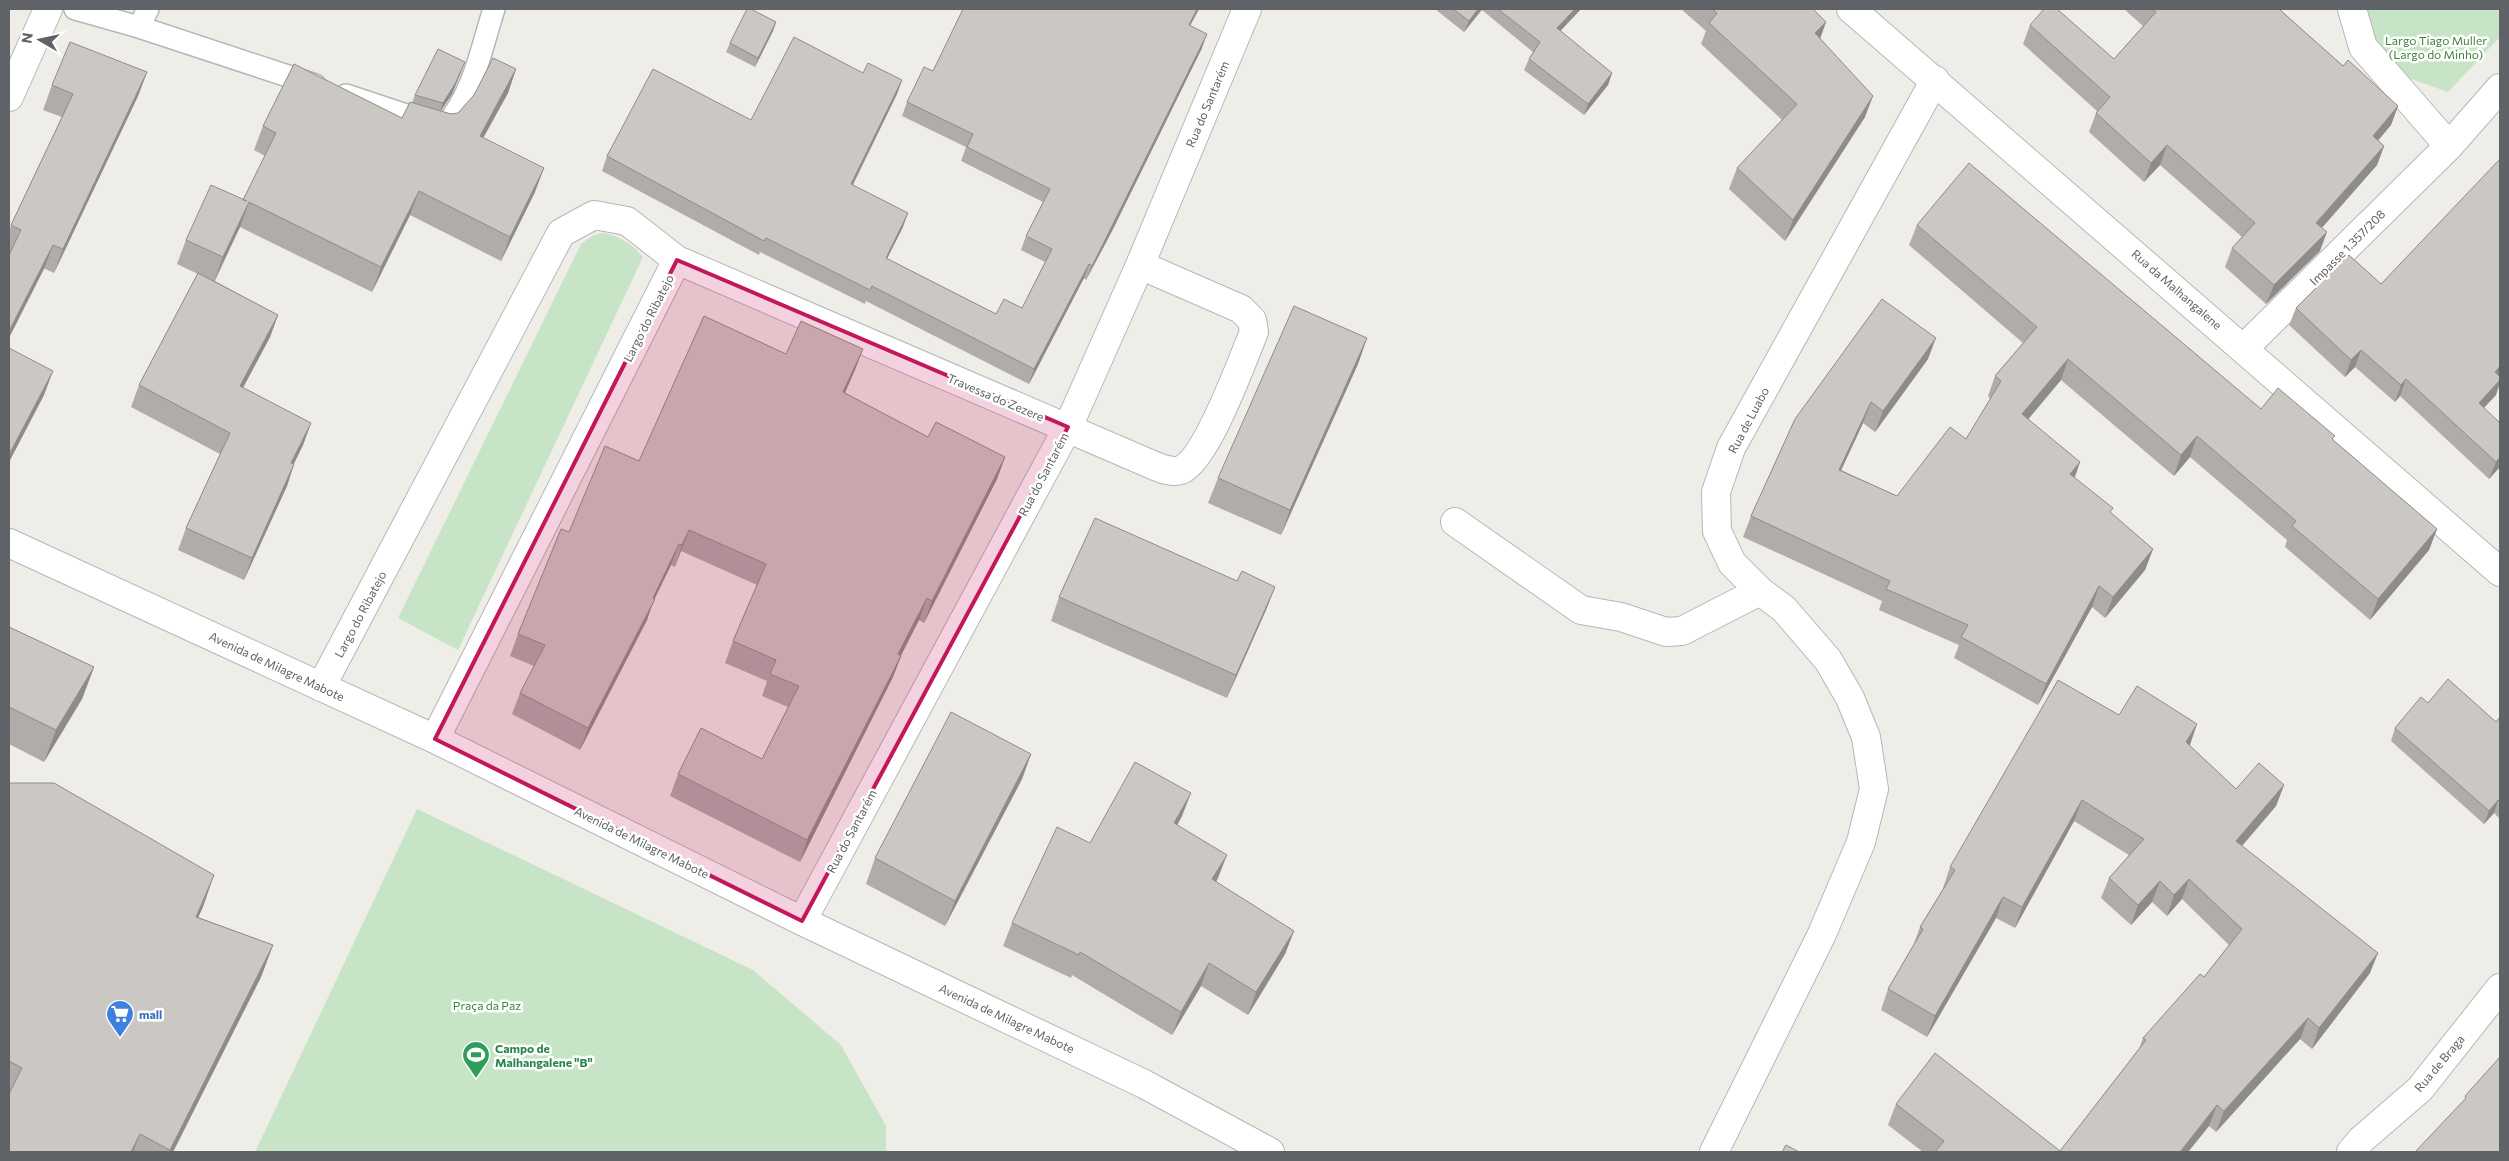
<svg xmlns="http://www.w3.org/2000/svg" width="2509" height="1161" viewBox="0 0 2509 1161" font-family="Commissioner,sans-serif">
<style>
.green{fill:#c8e4c6}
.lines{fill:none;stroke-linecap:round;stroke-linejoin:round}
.service-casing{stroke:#b4b7ba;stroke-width:24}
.minor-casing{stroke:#b4b7ba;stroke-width:30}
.tertiary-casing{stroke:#b4b7ba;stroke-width:30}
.service{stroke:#fff;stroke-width:21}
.minor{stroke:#fff;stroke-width:28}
.tertiary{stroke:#fff;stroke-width:28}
.wall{fill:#afaca9}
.shaded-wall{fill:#8e8c89}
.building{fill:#cbc8c4;stroke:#8e8c89}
.marked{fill:#c2185b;fill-opacity:0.2;stroke:#c2185b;stroke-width:4;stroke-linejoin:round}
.labels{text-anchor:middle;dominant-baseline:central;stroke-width:5;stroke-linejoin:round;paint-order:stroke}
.park-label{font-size:12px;fill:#3f853f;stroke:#fff}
.street-label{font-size:12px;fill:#5f6266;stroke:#fff}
.shop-label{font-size:12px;font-weight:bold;fill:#366cbe;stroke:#fff;text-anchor:start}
.leisure-label{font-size:12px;font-weight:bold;fill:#27864d;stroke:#fff;text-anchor:start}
</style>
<rect width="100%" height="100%" fill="#efede7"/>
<path class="green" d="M2368 9H2500V37L2448 92 2403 76 2362 23Z
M603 233C620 236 632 244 643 257L458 650 398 618 581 244 592 236Z
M417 809 753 970 841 1045 886 1126V1152H255Z"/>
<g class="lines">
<defs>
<path id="service" d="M75 9 139 27 315 85
M139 27 148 9
M346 95 421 120 445 126C474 93 481 49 494 9"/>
<path id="minor" d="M2352 9 2363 47 2449 146
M9 97 48 9
M677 260 1155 466C1163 469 1173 473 1181 470 1207 459 1242 361 1254 332L1252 320 1241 309 1140 265
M2244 348 2449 146 2500 88
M1455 522 1581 610 1621 617 1666 632 1682 631 1760 591
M9 543 435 739 802 921 1144 1084 1270 1152
M321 687 561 233 594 215 627 221 677 260 435 739
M802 921 1068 427 1140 265 1247 9
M1714 1152 1822 934 1861 842 1874 789 1866 737 1850 698 1828 660 1784 609 1760 591 1732 563 1717 531 1716 492 1731 448 1935 80
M2351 1152 2361 1140 2420 1089 2500 988"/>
<path id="tertiary" d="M1851 9 2500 572"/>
</defs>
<use href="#service" class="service-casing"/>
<use href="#minor" class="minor-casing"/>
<use href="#tertiary" class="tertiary-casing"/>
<use href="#service" class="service"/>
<use href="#minor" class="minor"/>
<use href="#tertiary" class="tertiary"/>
</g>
<path class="wall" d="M1199 9 1190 25 1202 48 1111 233 1086 280 1084 278 1029 384 866 301 865 304 760 252 759 255 602 171 607 156 751 120 863 73 902 80 897 94 853 185 903 227 887 259 996 314 1022 308 1045 262 1021 250 1026 236 1043 202 961 161 966 147 902 116 907 102 933 71Z
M1435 9H1581L1560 31 1612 73 1608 85 1584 115 1524 70 1529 59 1533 52 1482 10 1464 32Z
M1681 9H1813L1826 22 1820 39 1865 117 1785 241 1729 189 1737 168 1782 120 1701 44 1706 31Z
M2124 9H2279L2343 66 2398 106 2391 125 2378 140 2384 146 2377 165 2322 228 2320 251 2266 304 2225 267 2232 248 2242 237 2160 165 2144 182 2089 132 2096 113 2097 111 2023 44 2030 25 2114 59 2143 26Z
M776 22 773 31 755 67 726 52 730 43Z
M516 69 508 93 483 138 535 192 501 261 410 215 372 292 240 227 215 281 278 315 270 337 243 388 311 423 303 445 294 464 287 486 244 580 178 550 186 528 220 454 131 407 139 385 198 274 177 264 186 240 243 200 265 156 254 150 263 126 402 118 412 103 415 95 462 71 452 94 441 111 451 114 458 113Z
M147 72 138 96 54 273 9 252V232L11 225 62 117 43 110 52 85Z
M1917 225 2261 409 2333 440 2437 529 2429 550 2370 620 2285 547 2287 540 2190 457 2174 476 2061 380 2028 419 2075 478 2111 514 2153 549 2145 570 2105 618 2092 607 2038 705 1954 658 1959 645 1879 610 1882 601 1743 537 1751 516 1795 419 1928 359 1875 432 1863 423 1841 470 1897 496 1966 439 1990 399 1988 396 1995 376 2023 343 1909 245Z
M2296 308 2496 395 2484 408 2500 467 2489 479 2400 396 2395 402 2355 367 2345 377 2289 325Z
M1367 338 1358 364 1281 535 1208 503 1218 478Z
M9 348 44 395 9 462Z
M786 354 855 370 845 393 928 437 1005 457 997 479 924 623 919 620 901 656 893 677 800 862 670 796 678 774 762 759 788 707 762 696 767 681 725 663 733 641 757 585 681 551 675 567 671 565 653 602 647 620 580 750 512 714 520 693 534 666 510 656 518 634 569 532Z
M1237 581 1275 587 1266 610 1227 698 1051 621 1059 597Z
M9 627 94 667 82 699 44 762 9 744Z
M2428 703 2496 722 2500 717V819L2494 813 2484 824 2391 741 2395 728Z
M2119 715 2189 745 2236 789 2284 785 2276 806 2242 846 2370 973 2312 1049 2300 1039 2216 1132 2209 1126 2188 1152H1923L1888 1125 1896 1104 2060 1151 2139 1049 2143 1038 2204 977 2229 945 2182 899 2167 916 2152 902 2131 925 2101 898 2109 878 2129 855 2074 821 2015 928 1996 918 1927 1037 1881 1010 1888 989 1913 946 1920 927 1943 889V888L1950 867Z
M1031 754 1022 779 945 926 866 884 875 858Z
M9 783 203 907 198 917 273 945 261 977 173 1152H9Z
M1182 816 1177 825 1218 878 1216 882 1294 931 1285 954 1248 1015 1201 986 1172 1035 1072 975 1071 978 1003 946 1012 923 1090 843Z"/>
<path class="shaded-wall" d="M1197 9H1199L1183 39 1189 25Z
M1478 9H1482L1464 32 1469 21Z
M1575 9H1581L1552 40 1557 28Z
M776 22 773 31 755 67 758 58Z
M1826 22 1818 44 1815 33Z
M1207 34 1202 48 1111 233 1086 280 1092 266Z
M465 62 452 94 440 112 443 103Z
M516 69 508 93 471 160 480 136Z
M147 72 138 96 54 273 63 249Z
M1612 73 1608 85 1584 115 1588 104Z
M902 80 897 94 846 198 851 184Z
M1873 96 1865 117 1785 241 1793 220Z
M2398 106 2391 125 2366 155 2373 136Z
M2167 145 2160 165 2144 182 2151 163Z
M2384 146 2377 165 2309 242 2316 223Z
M544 168 535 192 501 261 510 237Z
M419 191 410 215 372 292 381 267Z
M249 202 240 227 214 281 223 257Z
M908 213 903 227 880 272 886 258Z
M2327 232 2320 251 2266 304 2274 285Z
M53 245 44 269 9 338V331Z
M1089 264 1084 278 1029 384 1034 369Z
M278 315 270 337 232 408 240 386Z
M1367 338 1358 364 1281 535 1290 510Z
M1936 338 1928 359 1875 432 1883 411Z
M863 349 855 370 835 414 843 392Z
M2361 350 2355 367 2345 377 2351 360Z
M2068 359 2061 380 2015 435 2022 414Z
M2500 366V377L2495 372Z
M53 371 44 395 9 462V457L11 451Z
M2406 379 2400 396 2395 402 2401 385Z
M2500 380V383L2496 395 2472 420 2479 403Z
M1871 402 1863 423 1832 490 1839 470Z
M311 423 303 445 283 485 291 463Z
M2197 436 2190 457 2174 476 2181 455Z
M1005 457 997 479 924 623 932 601Z
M2500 457V467L2489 479 2496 462Z
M2080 462 2073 483 2070 474Z
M294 464 287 486 244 580 252 558Z
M2437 529 2429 550 2370 620 2378 599Z
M689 530 681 551 675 567 682 545Z
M679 544 671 565 653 602 647 620 580 750 588 728 653 598Z
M2153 549 2145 570 2105 618 2113 597Z
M2099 586 2092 607 2038 705 2046 684Z
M1275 587 1266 610 1227 698 1236 675Z
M927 598 919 620 890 676 898 654Z
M901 656 893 677 800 862 807 840Z
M94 667 82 699 44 762 56 730Z
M2197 724 2190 745 2178 763 2186 742Z
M1031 754 1022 779 945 926 955 901Z
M2284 785 2276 806 2228 862 2236 841Z
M1191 793 1182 816 1166 846 1174 823Z
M2082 800 2074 821 2015 928 2022 907Z
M2498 800 2494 813 2484 824 2489 811Z
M1227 855 1218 878 1204 902 1212 879Z
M214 875 203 907 184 948 196 917Z
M2189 879 2182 899 2167 916 2174 895Z
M2160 881 2152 902 2131 925 2138 905Z
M2003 897 1996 918 1927 1037 1935 1016Z
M1294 931 1285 954 1248 1015 1256 992Z
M273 945 261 977 173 1152H169Z
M2378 953 2370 973 2312 1049 2319 1028Z
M1209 963 1201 986 1172 1035 1181 1012Z
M2308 1018 2300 1039 2216 1132 2224 1111Z
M2217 1105 2209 1126 2188 1152H2180Z
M140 1134 133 1152H131Z"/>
<path class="building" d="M747 9H751L776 22 758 58 730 43Z
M963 9H1197L1189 25 1207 34 1116 218 1092 266 1089 264 1034 369 872 286 870 290 766 238 764 241 607 156 653 69 751 120 794 37 863 73 868 63 902 80 851 184 908 213 886 258 996 314 1004 299 1022 308 1052 249 1026 236 1050 189 967 147 973 134 907 102 924 67 933 71Z
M1453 9H1478L1469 21Z
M1498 9H1575L1557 28 1612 73 1588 104 1529 59 1540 42Z
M1712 9H1813L1826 22 1815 33 1873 96 1793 220 1737 168 1797 104 1709 23 1717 13Z
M2044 9H2057L2114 59 2156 12 2152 9H2279L2343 66 2348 60 2398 106 2373 136 2384 146 2316 223 2327 232 2274 285 2232 248 2255 223 2167 145 2151 163 2096 113 2110 97 2030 25Z
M70 42 147 72 63 249 53 245 9 331V255L21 230 11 225 73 94 52 85Z
M438 49 465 62 455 84 443 103 415 95Z
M493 58 516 69 480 136 544 168 510 237 419 191 381 267 249 202 223 257 186 240 211 185 247 201 243 200 276 133 263 126 294 64 402 118 410 102 451 114 458 113 474 95Z
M2500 159V366L2495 372 2500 377V380L2479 403 2500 423V457L2496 462 2406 379 2401 385 2361 350 2351 360 2296 308 2349 255 2381 284Z
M1969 163 2261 409 2278 388 2335 436 2332 439 2437 529 2378 599 2292 526 2296 521 2197 436 2181 455 2068 359 2022 414 2080 462 2070 474 2113 508 2110 512 2153 549 2113 597 2099 586 2046 684 1961 637 1968 625 1886 589 1890 581 1751 516 1795 419 1882 299 1936 338 1883 411 1871 402 1839 470 1897 496 1950 427 1966 439 2001 381 1995 376 2037 327 1917 225Z
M198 273 278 315 240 386 311 423 291 463 294 464 252 558 186 528 230 433 139 385Z
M1294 306 1367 338 1290 510 1218 478Z
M704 316 786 354 801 321 863 349 843 392 928 437 936 422 1005 457 932 601 927 598 898 654 901 656 807 840 678 774 701 728 762 759 799 686 770 674 776 660 733 641 766 564 689 530 682 545 679 544 653 598 655 599 588 728 520 693 545 645 518 634 561 529 569 532 605 446 639 461Z
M9 348 53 371 11 451 9 449Z
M1095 518 1237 581 1242 571 1275 587 1236 675 1059 597Z
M9 627 94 667 56 730 9 707Z
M2448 679 2496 722 2500 717V802L2498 800 2489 811 2395 728 2421 697 2428 703Z
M2058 680 2119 715 2137 686 2197 724 2186 742 2236 789 2259 763 2284 785 2236 841 2378 953 2319 1028 2308 1018 2224 1111 2217 1105 2180 1152H1935L1944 1141 1896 1104 1935 1053 2060 1151 2146 1040 2143 1038 2200 974 2204 977 2242 929 2189 879 2174 895 2160 881 2138 905 2109 878 2144 839 2082 800 2022 907 2003 897 1935 1016 1888 989 1923 929 1920 927 1955 870 1950 867Z
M951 712 1031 754 955 901 875 858Z
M1135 762 1191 793 1174 823 1227 855 1212 879 1294 931 1256 992 1209 963 1181 1012 1080 952 1079 955 1012 923 1057 827 1090 843Z
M9 783H54L214 875 196 917 273 945 170 1150 140 1134 131 1152H9V1094L22 1068 9 1061Z
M2500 1057V1152H2415L2466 1098 2465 1096Z
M1786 1145 1799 1152H1782Z"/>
<path class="marked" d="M677 260 1068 427 802 921 435 739Z"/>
<defs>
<symbol id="supermarket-pin" viewBox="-11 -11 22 30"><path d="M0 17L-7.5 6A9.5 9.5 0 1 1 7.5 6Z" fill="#3f7fe0" stroke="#fff"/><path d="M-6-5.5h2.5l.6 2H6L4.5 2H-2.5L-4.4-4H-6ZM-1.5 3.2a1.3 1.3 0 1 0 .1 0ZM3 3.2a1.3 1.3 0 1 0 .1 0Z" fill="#fff"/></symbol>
<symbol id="stadium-pin" viewBox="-11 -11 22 30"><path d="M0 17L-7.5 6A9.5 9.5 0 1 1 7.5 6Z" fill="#2e9e5b" stroke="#fff"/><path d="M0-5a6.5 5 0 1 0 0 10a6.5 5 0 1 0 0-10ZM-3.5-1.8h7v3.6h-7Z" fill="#fff"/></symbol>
</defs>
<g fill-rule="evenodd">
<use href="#supermarket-pin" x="104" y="998" width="32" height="43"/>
<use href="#stadium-pin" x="460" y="1039" width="32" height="43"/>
</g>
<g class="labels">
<g class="park-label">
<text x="2436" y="40">Largo Tiago Muller<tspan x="2436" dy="14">(Largo do Minho)</tspan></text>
<text x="487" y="1005">Praça da Paz</text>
</g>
<g class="street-label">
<text transform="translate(1207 104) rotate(-67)">Rua do Santarém</text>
<text transform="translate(2347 247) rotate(-45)">Impasse 1.357/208</text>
<text transform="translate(2177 289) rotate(41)">Rua da Malhangalene</text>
<text transform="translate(648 318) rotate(-63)">Largo do Ribatejo</text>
<text transform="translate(996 397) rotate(23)">Travessa do Zezere</text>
<text transform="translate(1748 420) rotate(-62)">Rua de Luabo</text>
<text transform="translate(1043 474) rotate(-62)">Rua do Santarém</text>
<text transform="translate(360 614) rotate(-62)">Largo do Ribatejo</text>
<text transform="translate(277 666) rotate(25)">Avenida de Milagre Mabote</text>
<text transform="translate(851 831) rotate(-62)">Rua do Santarém</text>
<text transform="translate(642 842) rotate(26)">Avenida de Milagre Mabote</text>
<text transform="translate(1007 1018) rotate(25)">Avenida de Milagre Mabote</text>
<text transform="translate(2439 1063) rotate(-50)">Rua de Braga</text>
</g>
<g class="shop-label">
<text x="139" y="1014">mall</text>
</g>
<g class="leisure-label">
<text x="495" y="1048">Campo de<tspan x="495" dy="14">Malhangalene "B"</tspan></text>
</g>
</g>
<rect width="2509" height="1161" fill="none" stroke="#5f6266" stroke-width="20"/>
<g transform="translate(40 40) rotate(279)" stroke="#ffffff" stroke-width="4" paint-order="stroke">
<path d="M0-4L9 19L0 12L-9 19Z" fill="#5f6266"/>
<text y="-8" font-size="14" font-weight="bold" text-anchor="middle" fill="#5f6266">N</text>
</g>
</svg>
